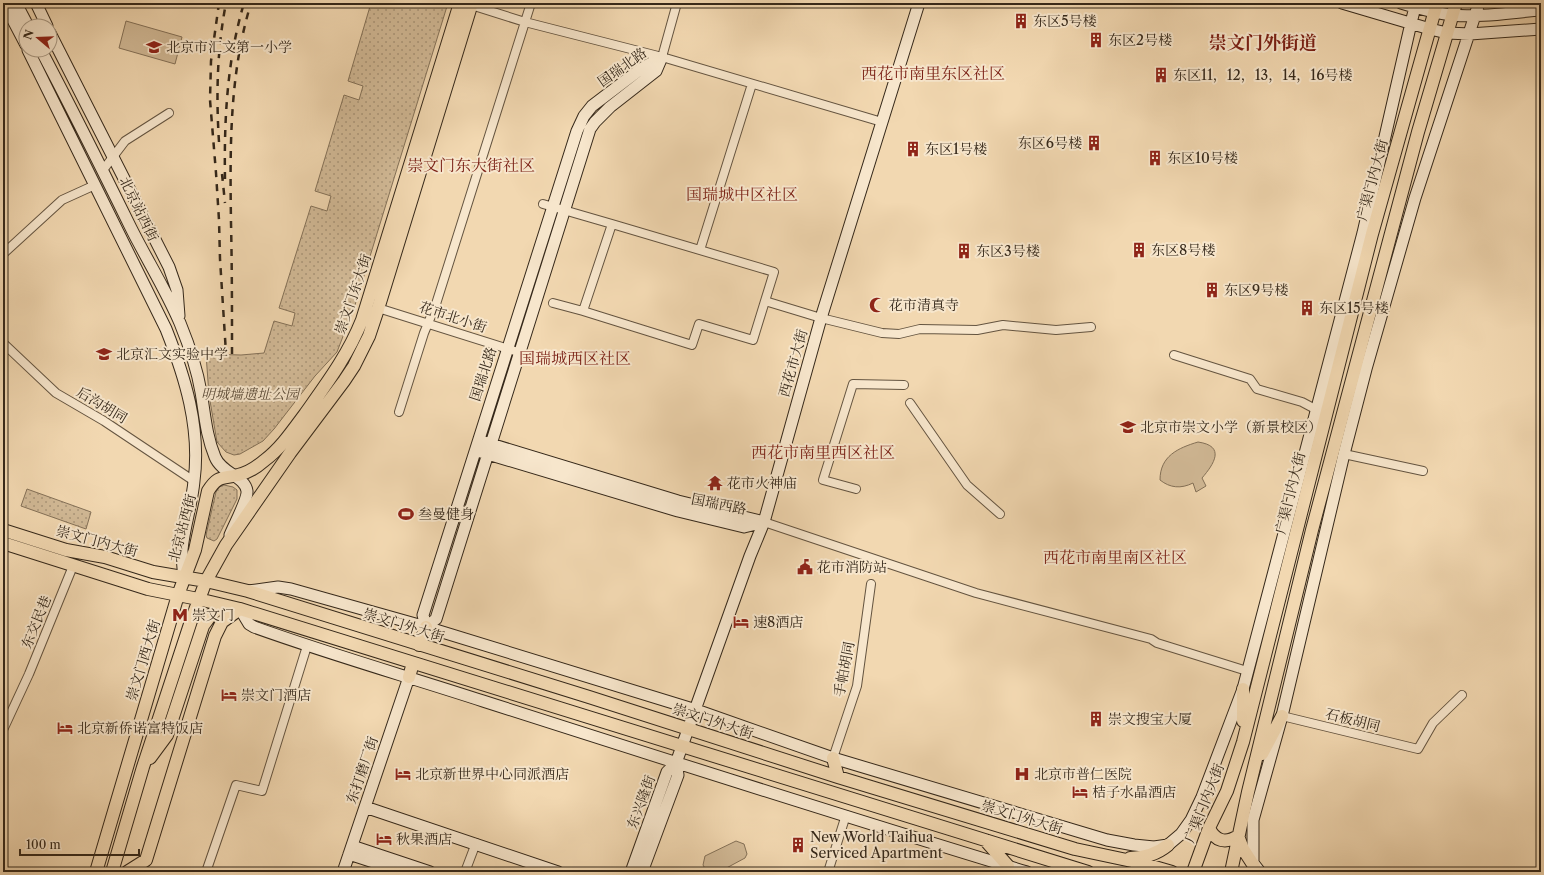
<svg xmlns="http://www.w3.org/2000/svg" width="1544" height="875" viewBox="0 0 1544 875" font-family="'Libre Caslon Text','Noto Serif SC',serif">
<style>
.grass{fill:url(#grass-dots);stroke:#847158}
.garden{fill:#d2ba97;stroke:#847158}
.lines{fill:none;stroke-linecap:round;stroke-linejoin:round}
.street-casing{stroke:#645440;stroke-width:10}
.secondary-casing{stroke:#35281a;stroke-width:13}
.primary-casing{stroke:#35281a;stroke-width:14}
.street{stroke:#f7e6cc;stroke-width:8}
.secondary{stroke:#f7e6cc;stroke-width:11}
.primary{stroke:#f2d8b1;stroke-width:12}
.rail{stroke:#35281a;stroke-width:2.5;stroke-dasharray:7 7;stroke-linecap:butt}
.labels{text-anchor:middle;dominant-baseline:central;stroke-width:4;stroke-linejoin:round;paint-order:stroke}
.poi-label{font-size:14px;fill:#35281a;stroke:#f7e6cc;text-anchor:start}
.street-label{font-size:14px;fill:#35281a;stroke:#f7e6cc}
.park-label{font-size:14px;font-style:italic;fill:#5c4c39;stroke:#f7e6cc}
.quarter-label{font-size:16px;fill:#7a1f14;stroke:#f7e6cc}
.district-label{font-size:18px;font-weight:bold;fill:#7a1f14;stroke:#f7e6cc}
</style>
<defs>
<pattern id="grass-dots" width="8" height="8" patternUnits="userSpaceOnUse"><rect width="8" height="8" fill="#d2ba97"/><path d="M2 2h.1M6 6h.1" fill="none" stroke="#ab977a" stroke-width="1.8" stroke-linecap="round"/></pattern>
</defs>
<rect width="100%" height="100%" fill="#f2d8b1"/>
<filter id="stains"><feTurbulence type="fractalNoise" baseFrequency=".005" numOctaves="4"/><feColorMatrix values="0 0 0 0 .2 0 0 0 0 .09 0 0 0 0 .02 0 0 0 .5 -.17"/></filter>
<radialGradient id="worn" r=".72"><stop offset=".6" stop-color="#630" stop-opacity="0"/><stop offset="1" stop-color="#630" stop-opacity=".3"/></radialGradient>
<path class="grass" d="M371 3H448L355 305 337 352 315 376 274 429 263 441 240 454 234 455 226 452 217 442 209 395 206 354 241 355 264 353 274 321 292 326 295 313 279 308 311 206 327 211 331 196 315 191 344 95 359 100 363 86 348 81Z
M224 485 233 487 237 490V499L217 539 214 541 207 538 206 535 216 492 219 487Z
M27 489 91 512 86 529 21 506Z"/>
<path class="garden" d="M126 21 182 37 175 64 119 48Z
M1198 442C1226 446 1214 464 1202 478L1206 486 1196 492 1193 483C1181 489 1170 488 1160 480 1160 456 1178 448 1198 442Z
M736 841 744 844 747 854 745 858 719 872H707L703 865 705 856Z"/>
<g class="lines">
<defs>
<path id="street" d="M471 5 525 22 662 57 882 122
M662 57 677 3
M103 170 125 141 169 113
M543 204 612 224
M700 250 752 84
M3 254 62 200 95 185
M765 301 774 272 612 224 583 311 692 345 699 324 753 340 765 301 821 318 882 333 899 334 920 329 977 330 1003 325 1056 330 1091 327
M553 303 583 311
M378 308 518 352
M3 343 56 393 104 421 194 481
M1174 355 1250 379 1257 389 1302 402 1317 410
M910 403 967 485 1000 514
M399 412 424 333 436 304 531 3
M1344 454 1423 471
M856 489 823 480 853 384 904 385
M764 522 976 593 1151 639 1157 643 1247 671
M1282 716 1418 749 1433 723 1462 695
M3 730 29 674 73 566
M833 758 857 686 871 584
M206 872 236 785 262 791 307 646
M465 872 476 843
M828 872 846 815"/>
<path id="secondary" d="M4 3 26 45
M16 3 28 26
M36 3 47 26
M1342 3 1430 29 1447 33 1470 34 1541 29
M1401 3C1417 8 1435 13 1452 15 1480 18 1513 12 1541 10
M50 33 169 267 177 290 179 316
M28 50 166 329C185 377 201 428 194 481 192 504 184 527 182 550 182 559 183 569 184 578
M41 50C72 109 102 169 131 228 147 260 166 290 180 323 189 345 197 369 201 392 205 415 206 435 215 457 222 474 245 476 247 491 248 499 234 525 230 535
M662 57 656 71 610 107 595 122 590 129 436 619 426 627 423 615 577 131 584 116 592 106 642 68Z
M484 442 678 501 764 522
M481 452 678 511 744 527 764 522
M248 591 278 587 291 589 426 627 696 710 833 758 1107 840 1134 845 1154 847 1168 845 1181 834 1191 820 1202 797 1243 689 1363 233 1411 23 1416 3
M240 609 249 624 254 627C329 654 406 676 483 701 664 759 845 817 1027 872
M365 807 558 872
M352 846 430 872
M349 854 404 872
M343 872 409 677
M631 872 667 772 676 763 750 556 764 522 821 318 919 3
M642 872 678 775 676 763
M1260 872 1253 863V820L1282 716 1344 454 1366 369 1415 198 1479 3"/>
<path id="primary" d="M3 530 66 550 105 557 153 572 206 581 248 591 589 697 838 777 1075 849 1141 863 1172 872
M3 543 148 589 198 599 240 609 1088 872
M419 645 426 627
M409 677 413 663
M1243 721V689
M1262 754 1282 716
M150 758 167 735 203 626 211 615 223 605
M833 758 838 777
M1209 828C1215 841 1225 844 1238 836L1243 849 1254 866
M985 840 1008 866
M1130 858C1144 858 1157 854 1168 845
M96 872 178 595 195 550 208 491C218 475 222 479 238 475 248 473 257 467 265 460 281 448 293 430 305 414 327 383 348 355 362 320L460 3
M112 872 143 767 192 618 206 581 226 545 290 453 344 381 354 366 369 336 378 309 472 3
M127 872 146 860 215 636 222 622 240 609
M1193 872 1209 828 1227 791 1243 742 1372 234 1437 3
M1231 872 1248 792 1312 530 1418 132 1456 3"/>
</defs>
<use href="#street" class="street-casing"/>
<use href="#secondary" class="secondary-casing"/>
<use href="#primary" class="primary-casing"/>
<use href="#street" class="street"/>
<use href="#secondary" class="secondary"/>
<use href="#primary" class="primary"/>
<path class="rail" d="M219 3 211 61 210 100 216 173 219 220 220 259 226 353
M219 142C216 95 217 49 226 3
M222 174 225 203
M225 179C224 120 227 60 244 3
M232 354C232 310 232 267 231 223 230 149 229 75 251 3"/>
</g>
<defs>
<symbol id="building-bare" viewBox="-9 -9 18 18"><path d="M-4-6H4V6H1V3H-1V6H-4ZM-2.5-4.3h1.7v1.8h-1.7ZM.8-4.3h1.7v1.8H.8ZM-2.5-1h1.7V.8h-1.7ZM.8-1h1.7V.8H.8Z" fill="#8f2418" stroke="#f7e6cc" stroke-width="2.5" paint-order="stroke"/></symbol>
<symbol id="school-bare" viewBox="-9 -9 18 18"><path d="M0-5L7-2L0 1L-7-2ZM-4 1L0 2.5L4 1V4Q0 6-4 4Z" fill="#8f2418" stroke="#f7e6cc" stroke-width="2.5" paint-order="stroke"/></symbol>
<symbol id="mosque-bare" viewBox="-9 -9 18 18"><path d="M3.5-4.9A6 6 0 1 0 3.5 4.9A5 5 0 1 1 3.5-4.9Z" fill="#8f2418" stroke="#f7e6cc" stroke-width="2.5" paint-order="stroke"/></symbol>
<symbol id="temple-bare" viewBox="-9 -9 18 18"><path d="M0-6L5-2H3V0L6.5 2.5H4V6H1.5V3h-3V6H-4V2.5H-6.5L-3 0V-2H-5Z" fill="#8f2418" stroke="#f7e6cc" stroke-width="2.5" paint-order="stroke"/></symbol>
<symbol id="stadium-bare" viewBox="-9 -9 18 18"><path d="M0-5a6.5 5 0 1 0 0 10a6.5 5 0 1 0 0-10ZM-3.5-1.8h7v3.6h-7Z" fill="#8f2418" stroke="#f7e6cc" stroke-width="2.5" paint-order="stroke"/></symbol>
<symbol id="civic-bare" viewBox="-9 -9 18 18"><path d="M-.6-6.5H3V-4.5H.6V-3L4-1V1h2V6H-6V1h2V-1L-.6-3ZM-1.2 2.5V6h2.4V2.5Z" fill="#8f2418" stroke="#f7e6cc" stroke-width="2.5" paint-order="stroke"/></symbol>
<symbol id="metro-bare" viewBox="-9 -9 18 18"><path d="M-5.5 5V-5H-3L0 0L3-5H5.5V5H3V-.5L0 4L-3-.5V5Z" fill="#8f2418" stroke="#f7e6cc" stroke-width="2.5" paint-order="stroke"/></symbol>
<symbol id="hotel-bare" viewBox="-9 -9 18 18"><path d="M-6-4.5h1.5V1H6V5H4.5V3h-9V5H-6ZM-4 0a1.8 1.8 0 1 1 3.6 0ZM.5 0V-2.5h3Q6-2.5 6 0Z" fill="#8f2418" stroke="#f7e6cc" stroke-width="2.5" paint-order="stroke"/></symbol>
<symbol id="hospital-bare" viewBox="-9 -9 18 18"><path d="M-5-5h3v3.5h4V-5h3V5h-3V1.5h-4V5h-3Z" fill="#8f2418" stroke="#f7e6cc" stroke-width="2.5" paint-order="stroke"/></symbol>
</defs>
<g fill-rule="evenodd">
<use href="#building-bare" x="1010" y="10" width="22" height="22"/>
<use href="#building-bare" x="1085" y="29" width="22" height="22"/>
<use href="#school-bare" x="143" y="36" width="22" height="22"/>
<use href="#building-bare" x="1150" y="64" width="22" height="22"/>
<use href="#building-bare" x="1083" y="132" width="22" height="22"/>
<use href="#building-bare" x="902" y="138" width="22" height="22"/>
<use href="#building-bare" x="1144" y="147" width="22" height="22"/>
<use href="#building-bare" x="1128" y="239" width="22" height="22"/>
<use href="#building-bare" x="953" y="240" width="22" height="22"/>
<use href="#building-bare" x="1201" y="279" width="22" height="22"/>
<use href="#mosque-bare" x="866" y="294" width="22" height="22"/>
<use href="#building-bare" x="1296" y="297" width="22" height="22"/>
<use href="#school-bare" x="93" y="343" width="22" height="22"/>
<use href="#school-bare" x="1117" y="416" width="22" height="22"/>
<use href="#temple-bare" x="704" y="472" width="22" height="22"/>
<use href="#stadium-bare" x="395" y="503" width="22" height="22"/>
<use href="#civic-bare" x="794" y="556" width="22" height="22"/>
<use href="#metro-bare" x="169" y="604" width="22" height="22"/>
<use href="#hotel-bare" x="730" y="611" width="22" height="22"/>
<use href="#hotel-bare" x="218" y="684" width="22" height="22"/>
<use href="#building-bare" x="1085" y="708" width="22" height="22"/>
<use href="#hotel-bare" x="54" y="717" width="22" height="22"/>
<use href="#hotel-bare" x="392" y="763" width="22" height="22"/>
<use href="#hospital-bare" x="1011" y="763" width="22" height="22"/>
<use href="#hotel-bare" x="1069" y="781" width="22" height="22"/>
<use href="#hotel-bare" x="373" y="828" width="22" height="22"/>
<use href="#building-bare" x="787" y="834" width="22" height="22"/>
</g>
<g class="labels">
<g class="poi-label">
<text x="1033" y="21">东区5号楼</text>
<text x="1108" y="40">东区2号楼</text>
<text x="166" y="47">北京市汇文第一小学</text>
<text x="1173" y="75">东区11，12，13，14，16号楼</text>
<text x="1082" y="143" text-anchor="end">东区6号楼</text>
<text x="925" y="149">东区1号楼</text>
<text x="1167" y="158">东区10号楼</text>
<text x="1151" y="250">东区8号楼</text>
<text x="976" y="251">东区3号楼</text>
<text x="1224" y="290">东区9号楼</text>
<text x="889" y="305">花市清真寺</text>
<text x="1319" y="308">东区15号楼</text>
<text x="116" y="354">北京汇文实验中学</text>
<text x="1140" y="427">北京市崇文小学（新景校区）</text>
<text x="727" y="483">花市火神庙</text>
<text x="418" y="514">叁曼健身</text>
<text x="817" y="567">花市消防站</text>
<text x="192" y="615">崇文门</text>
<text x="753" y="622">速8酒店</text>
<text x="241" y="695">崇文门酒店</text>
<text x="1108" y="719">崇文搜宝大厦</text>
<text x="77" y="728">北京新侨诺富特饭店</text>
<text x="415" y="774">北京新世界中心同派酒店</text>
<text x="1034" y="774">北京市普仁医院</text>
<text x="1092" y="792">桔子水晶酒店</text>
<text x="810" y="837">New World Taihua<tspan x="810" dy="16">Serviced Apartment</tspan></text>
<text x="396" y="839">秋果酒店</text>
</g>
<g class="street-label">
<text transform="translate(622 67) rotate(-35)">国瑞北路</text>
<text transform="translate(1372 180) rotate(-75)">广渠门内大街</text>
<text transform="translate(139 209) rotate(64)">北京站西街</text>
<text transform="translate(353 294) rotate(-71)">崇文门东大街</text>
<text transform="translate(453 317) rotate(18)">花市北小街</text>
<text transform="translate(793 363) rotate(-74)">西花市大街</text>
<text transform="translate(483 374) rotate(-72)">国瑞北路</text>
<text transform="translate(102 405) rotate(31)">后沟胡同</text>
<text transform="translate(1290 493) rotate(-76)">广渠门内大街</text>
<text transform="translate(719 504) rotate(11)">国瑞西路</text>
<text transform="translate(182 528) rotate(-75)">北京站西街</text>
<text transform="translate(97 541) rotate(15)">崇文门内大街</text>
<text transform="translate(36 622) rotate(-68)">东交民巷</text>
<text transform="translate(404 625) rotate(17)">崇文门外大街</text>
<text transform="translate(143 660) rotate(-73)">崇文门西大街</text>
<text transform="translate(844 669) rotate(-79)">手帕胡同</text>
<text transform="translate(1353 720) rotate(14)">石板胡同</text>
<text transform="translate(713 721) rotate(18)">崇文门外大街</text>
<text transform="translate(362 770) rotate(-71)">东打磨厂街</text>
<text transform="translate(641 802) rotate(-70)">东兴隆街</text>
<text transform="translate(1204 803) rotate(-68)">广渠门内大街</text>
<text transform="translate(1022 817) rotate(17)">崇文门外大街</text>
</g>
<g class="park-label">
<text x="250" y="394">明城墙遗址公园</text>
</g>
<g class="quarter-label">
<text x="933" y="73">西花市南里东区社区</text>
<text x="471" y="165">崇文门东大街社区</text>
<text x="742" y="194">国瑞城中区社区</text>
<text x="575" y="358">国瑞城西区社区</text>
<text x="823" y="452">西花市南里西区社区</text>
<text x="1115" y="557">西花市南里南区社区</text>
</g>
<g class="district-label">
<text x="1263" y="43">崇文门外街道</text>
</g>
</g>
<rect width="1544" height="875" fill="none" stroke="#f2d8b1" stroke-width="16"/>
<rect x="4" y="4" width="1536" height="867" fill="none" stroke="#35281a" stroke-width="2"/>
<rect x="8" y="8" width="1528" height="859" fill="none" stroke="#35281a"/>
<g transform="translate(38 38) rotate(289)"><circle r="19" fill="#f7e6cc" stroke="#a99a85"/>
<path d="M0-3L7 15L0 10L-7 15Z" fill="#8f2418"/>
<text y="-6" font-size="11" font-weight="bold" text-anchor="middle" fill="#35281a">N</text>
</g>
<path d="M20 849v6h119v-6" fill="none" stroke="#35281a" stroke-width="2"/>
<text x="26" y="849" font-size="12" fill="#35281a" stroke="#f7e6cc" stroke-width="3" paint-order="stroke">100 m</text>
<rect width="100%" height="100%" filter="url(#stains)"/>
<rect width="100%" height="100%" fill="url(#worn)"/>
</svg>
